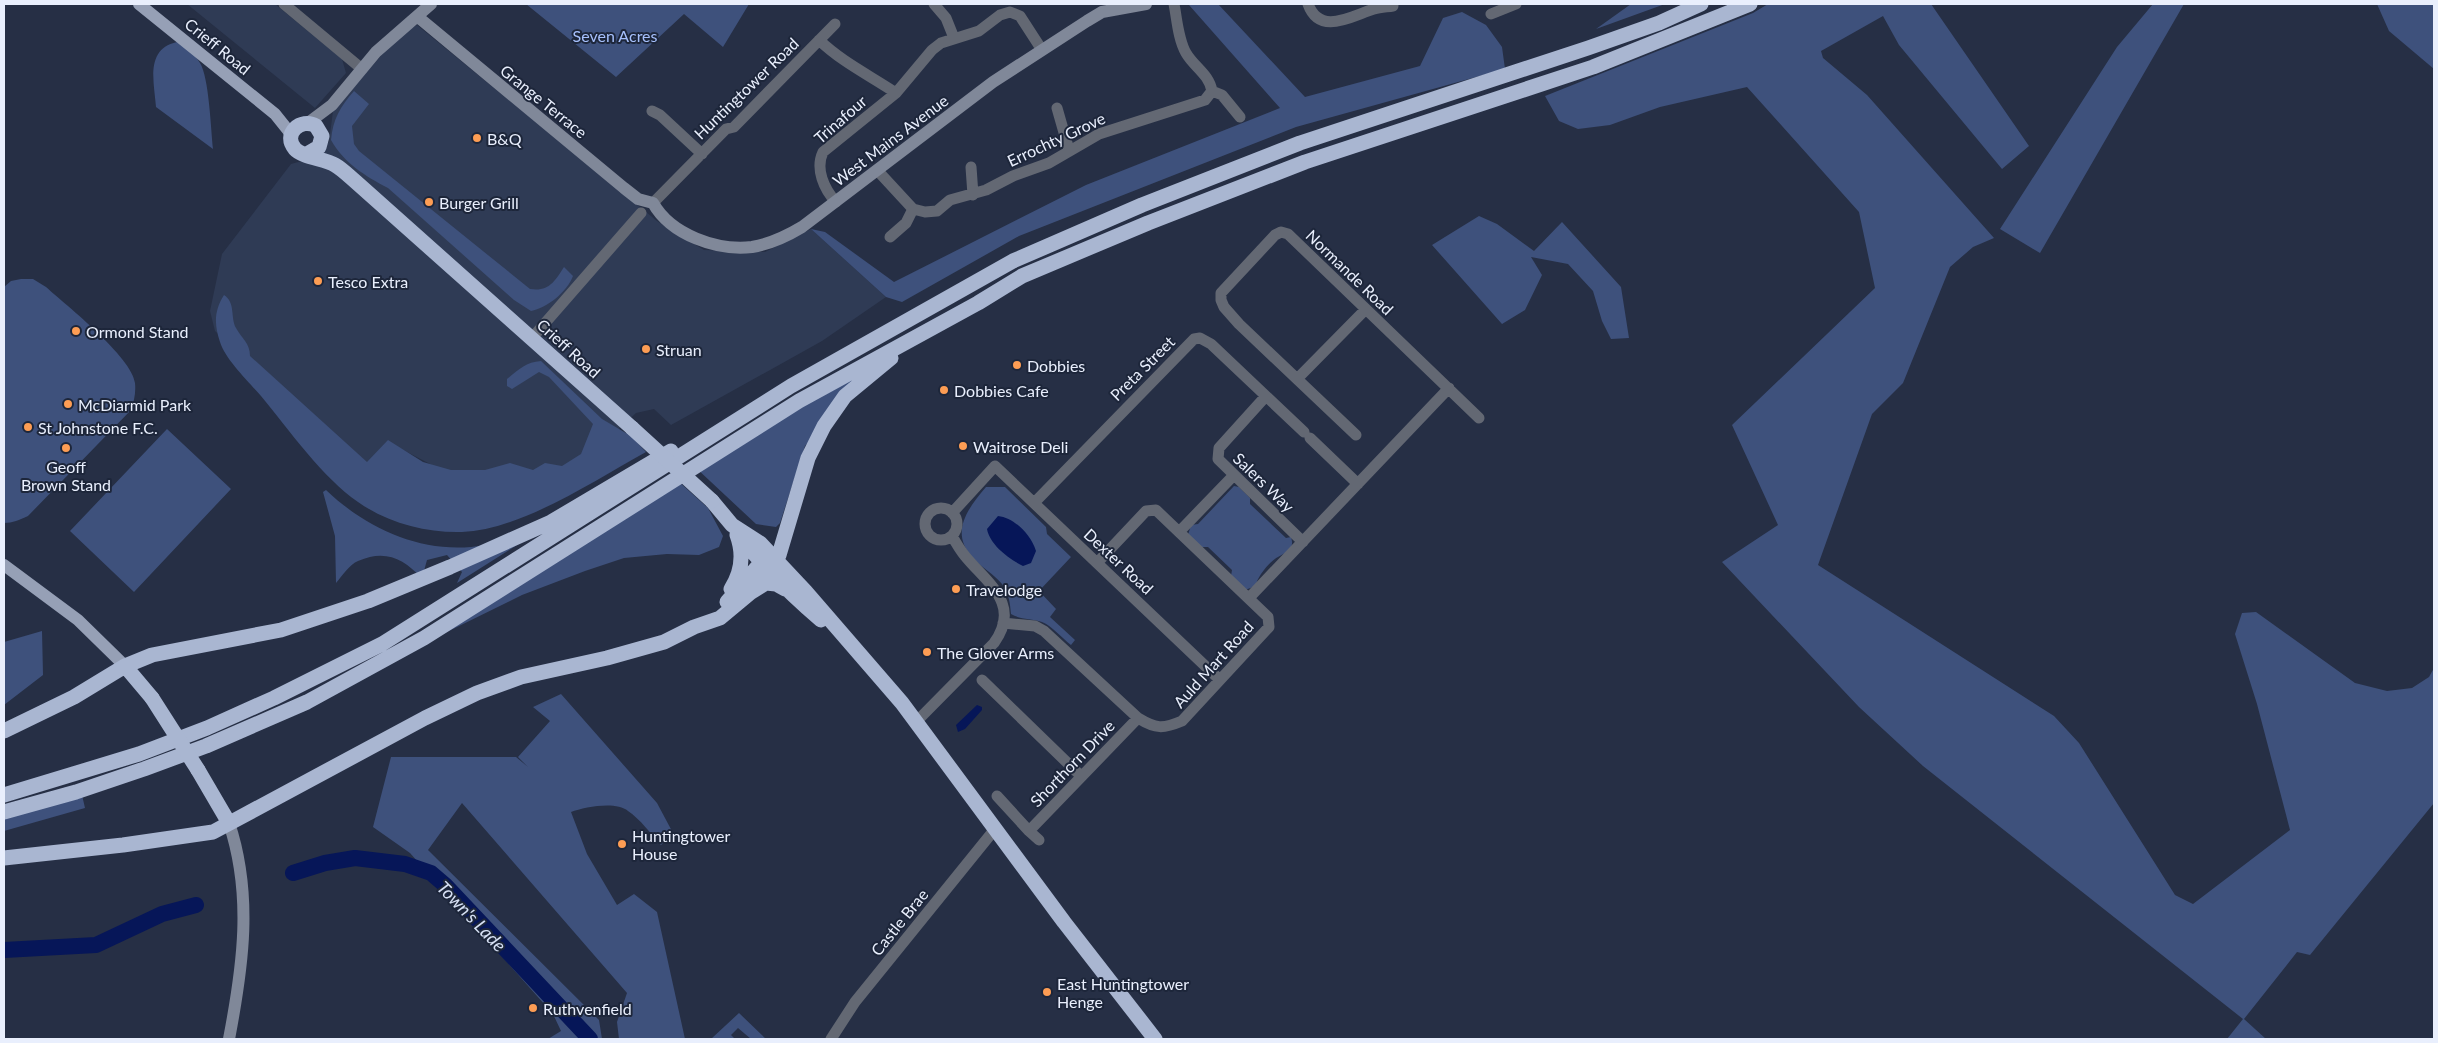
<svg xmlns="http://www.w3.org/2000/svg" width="2438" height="1043" viewBox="0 0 2438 1043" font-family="Lato,sans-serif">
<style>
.built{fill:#2f3b55}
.green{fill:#3e517c}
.water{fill:#061658}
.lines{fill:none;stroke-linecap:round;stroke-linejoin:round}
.river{stroke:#061658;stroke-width:16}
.street{stroke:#636873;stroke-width:11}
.secondary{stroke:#808899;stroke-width:12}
.primary{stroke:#96a0b6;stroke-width:12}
.highway{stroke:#a9b6d1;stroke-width:15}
.highway-bridge{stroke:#a9b6d1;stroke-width:15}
.poi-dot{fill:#fd9d54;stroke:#1d263a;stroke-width:2}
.labels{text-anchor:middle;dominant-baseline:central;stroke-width:4;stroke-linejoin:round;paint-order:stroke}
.park-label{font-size:16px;fill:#a6c0fc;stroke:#1d263a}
.street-label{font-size:16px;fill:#e9effd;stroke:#1d263a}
.poi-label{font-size:16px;fill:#e9effd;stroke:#1d263a;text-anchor:start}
.water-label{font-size:18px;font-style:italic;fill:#d7e1f5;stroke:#1d263a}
</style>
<rect width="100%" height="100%" fill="#262f45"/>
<path class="built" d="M187 4H275L342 59 346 73 315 108Z
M417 25 657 221 704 250 765 252 811 229 886 297 822 341 671 425 654 409 636 413 592 454 573 468 451 475 390 443 368 467 215 331 210 311 222 254 291 164 310 159 329 142 333 111 399 35Z"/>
<path class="green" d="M526 4H749L723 47 684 14 616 77Z
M1196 4H1218L1305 97 1420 66 1443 18 1462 12 1486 25 1502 47 1505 69 1296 127 1019 236 902 302 886 297 811 229 825 232 894 282 1086 185 1280 108 1189 5Z
M1631 4H1665L1596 29Z
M1768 4H1931L2029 146 2002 169 1899 45 1883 16 1821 51 1823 58 1867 95 1994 238 1973 247 1950 267 1903 383 1872 414 1818 565 2054 716 2079 743 2175 895 2193 904 2290 830 2257 704 2235 634 2242 613 2256 612 2355 683 2387 691 2412 688 2429 677 2434 668V803L2310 955 2297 952 2244 1019 2266 1039H2227L2243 1019 1923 766 1859 707 1722 562 1778 525 1732 425 1875 288 1859 212 1747 87 1660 107 1610 125 1578 129 1559 121 1545 96 1753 13Z
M2153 4H2184L2040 253 2000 229 2117 47Z
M2377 4H2434V69L2389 31Z
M177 42C186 47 195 54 200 63 209 77 211 130 213 149L156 107C154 82 145 49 177 42Z
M354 91 369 104 352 126 354 144 359 151 530 289C549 292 555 281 564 267L573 276C567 292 547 308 531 311L514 300 388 188C365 176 344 163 331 140 333 119 340 107 354 91Z
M1479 216 1497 224 1534 251 1562 222 1621 287 1629 338 1611 339 1602 321 1593 291 1568 264 1531 257 1542 275 1525 310 1502 324 1432 245Z
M21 279H33L46 287C67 306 132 357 135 383 136 393 134 401 131 410L28 516C19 520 13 523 4 523V287L11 281Z
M224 295C236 303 230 317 236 328 242 339 250 343 250 356L367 462 388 440 423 462 451 470H485L510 463 533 470 545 463 562 466 581 454 593 424 549 377 539 372 512 389 507 386V379C518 370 526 362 541 361L602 419 631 436 646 452C595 480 521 530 462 532 426 533 388 523 358 502 323 478 289 430 261 396 249 382 225 359 220 342 214 324 214 311 224 295Z
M881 356 805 446 780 523 776 527 756 524 695 467Z
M167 429 231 489 134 592 70 531Z
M678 481 708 508 723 536 719 547 699 555 667 554 624 558 585 571 522 595 400 655Z
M1234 486 1239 487 1250 498V504L1286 538 1291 537C1295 550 1287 552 1278 557 1270 561 1256 578 1256 586L1245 590 1231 576 1232 570 1208 547H1200L1188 535 1191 525 1198 524Z
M986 487H1005L1046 527 1047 534 1071 557 1039 591 1056 609 1050 617 1075 640 1071 645C1062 638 1052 626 1042 622 1031 618 1021 620 1011 614 1010 603 1009 593 1002 584 994 574 982 568 973 558 949 533 968 508 986 487Z
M326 490C368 530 426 556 485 545 497 542 509 534 520 529 545 518 571 506 596 495L457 583 462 572 447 555 427 560 422 578C403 559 386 549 358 561 350 564 342 576 336 583L335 536 323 492Z
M42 631 43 675 4 705V642Z
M561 694 657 803 673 833 661 845C651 834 640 819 628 811 616 801 585 807 571 812L587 854 617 905 634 894 657 912 685 1039H619L617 1022 627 993 462 803 428 850 599 1020 602 1039H548L561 1031 553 1014 410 853 373 827 391 757H516L528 767 518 757 550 721 533 707Z
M82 795 85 808 4 831V813Z
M739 1013 766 1039H751L738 1028 731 1035 735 1039H711Z"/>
<path class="water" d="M998 516C1015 518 1031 535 1036 551L1031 563 1023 566C1009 559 990 545 987 529Z
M977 705 982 707V710L965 729 958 732 956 725Z"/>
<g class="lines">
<path class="river" d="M293 873 325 863 355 858 405 864 431 873 445 885 590 1039
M4 950 96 945 162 914 196 905"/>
<path class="street" d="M284 4 362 69
M934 4 946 18 954 38
M1308 4C1320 37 1353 15 1374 9 1380 7 1387 7 1393 6
M1491 14 1516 4
M819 40C842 62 869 75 896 93
M1212 91 1222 95 1240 117
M1057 108 1069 150
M652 111 660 115 702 154
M971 167 973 195
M877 170 913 209 925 212 937 211 950 200 986 190 1013 176 1049 163 1099 134 1205 100 1212 91C1209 74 1194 67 1186 53 1178 39 1177 19 1174 4
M836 202C824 189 815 169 823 152L896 93 932 50 941 43 979 31 1000 15 1010 12 1020 16 1042 50
M653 203 726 129 734 127 835 24
M890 237 906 223 913 209
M532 338 641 213
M1298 378 1365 310
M1266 396 1219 448 1218 459 1303 542
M1356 435 1239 324 1224 307 1221 300V293L1275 235 1281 232 1288 234 1479 418
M1310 438 1358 484
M1034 503 1194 339 1200 338 1211 344 1304 432
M925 524a16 16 0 1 1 32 0a16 16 0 1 1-32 0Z
M952 513 995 466 1220 680
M1179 532 1234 475
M1249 598 1449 388
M1003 623 1035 626 1044 631 1138 718C1156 729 1163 729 1182 721L1269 627 1268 617 1156 510 1146 511 1097 563
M982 680 1081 776
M916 722 994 643C1022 604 987 583 965 556 960 550 956 543 952 536
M997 796 1029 831 1138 718
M1029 831 1039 840
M831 1039 855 1002 995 829"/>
<path class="secondary" d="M418 17 624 188 638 199 653 203C671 235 717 251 752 247 770 244 787 236 802 227L993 82 1087 21 1102 12 1146 4
M308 123 332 105 376 52 431 4
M229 1039C243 966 253 895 229 823"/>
<path class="primary" d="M139 4 275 114 291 134
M4 565 78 620 125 666"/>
<path class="highway" d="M307 154 319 147 322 136 316 126C301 117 282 134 295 149 302 157 325 159 335 165 342 169 349 176 356 182L632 428
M712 501 732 525 760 543 806 592 902 703 1064 922 1155 1039
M737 532C762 566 789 593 821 620
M760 585 779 555 808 458 824 426 845 396 891 358
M731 589C742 572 744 554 737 535
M727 602 766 557
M125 666 152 698
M4 731 74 697 125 666 152 655 281 630 368 601 450 567 551 522 671 451
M198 770 229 823
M4 795 139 754 207 728 274 698 382 644 791 386 1013 261 1142 205 1300 143 1588 48 1659 23 1701 4
M4 812 76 792 144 769 206 746 307 702 424 638 799 401 978 303 1022 276 1148 223 1305 162 1593 67 1750 4
M4 858 123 845 213 832 425 718 477 693 521 677 607 658 664 642 694 627 720 618 750 593 766 583 776 584 785 589"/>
<path class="highway-bridge" d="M632 428 712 501
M152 698 198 770"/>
</g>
<g class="poi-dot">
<circle cx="477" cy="138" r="5"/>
<circle cx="429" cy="202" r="5"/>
<circle cx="318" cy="281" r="5"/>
<circle cx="76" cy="331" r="5"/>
<circle cx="646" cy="349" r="5"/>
<circle cx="1017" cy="365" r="5"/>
<circle cx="944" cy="390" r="5"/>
<circle cx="68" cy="404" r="5"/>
<circle cx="28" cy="427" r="5"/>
<circle cx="963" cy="446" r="5"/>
<circle cx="66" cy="448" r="5"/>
<circle cx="956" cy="589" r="5"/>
<circle cx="927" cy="652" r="5"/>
<circle cx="622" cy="844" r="5"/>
<circle cx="1047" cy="992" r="5"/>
<circle cx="533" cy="1008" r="5"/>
</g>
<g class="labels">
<g class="park-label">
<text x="615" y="35">Seven Acres</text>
</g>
<g class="street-label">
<text transform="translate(218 46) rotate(39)">Crieff Road</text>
<text transform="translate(746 88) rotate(-44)">Huntingtower Road</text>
<text transform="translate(544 101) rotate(39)">Grange Terrace</text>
<text transform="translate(840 119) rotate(-41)">Trinafour</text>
<text transform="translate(1056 139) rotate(-25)">Errochty Grove</text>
<text transform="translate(890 140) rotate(-37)">West Mains Avenue</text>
<text transform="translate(1350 272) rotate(44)">Normande Road</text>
<text transform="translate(569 348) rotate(42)">Crieff Road</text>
<text transform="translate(1142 368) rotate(-45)">Preta Street</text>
<text transform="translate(1264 482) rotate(44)">Salers Way</text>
<text transform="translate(1119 561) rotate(43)">Dexter Road</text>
<text transform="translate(1213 664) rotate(-48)">Auld Mart Road</text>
<text transform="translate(1072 763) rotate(-46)">Shorthorn Drive</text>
<text transform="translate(899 922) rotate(-51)">Castle Brae</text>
</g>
<g class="poi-label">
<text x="487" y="138">B&amp;Q</text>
<text x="439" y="202">Burger Grill</text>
<text x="328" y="281">Tesco Extra</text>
<text x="86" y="331">Ormond Stand</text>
<text x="656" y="349">Struan</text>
<text x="1027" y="365">Dobbies</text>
<text x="954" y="390">Dobbies Cafe</text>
<text x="78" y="404">McDiarmid Park</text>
<text x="38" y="427">St Johnstone F.C.</text>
<text x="973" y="446">Waitrose Deli</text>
<text x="66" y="466" text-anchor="middle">Geoff<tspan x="66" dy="18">Brown Stand</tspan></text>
<text x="966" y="589">Travelodge</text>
<text x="937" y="652">The Glover Arms</text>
<text x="632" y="835">Huntingtower<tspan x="632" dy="18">House</tspan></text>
<text x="1057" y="983">East Huntingtower<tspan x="1057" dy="18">Henge</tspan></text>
<text x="543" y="1008">Ruthvenfield</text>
</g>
<g class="water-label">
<text transform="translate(472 916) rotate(46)">Town's Lade</text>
</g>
</g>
<rect width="2438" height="1043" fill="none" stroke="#e9effd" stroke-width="10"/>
</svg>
